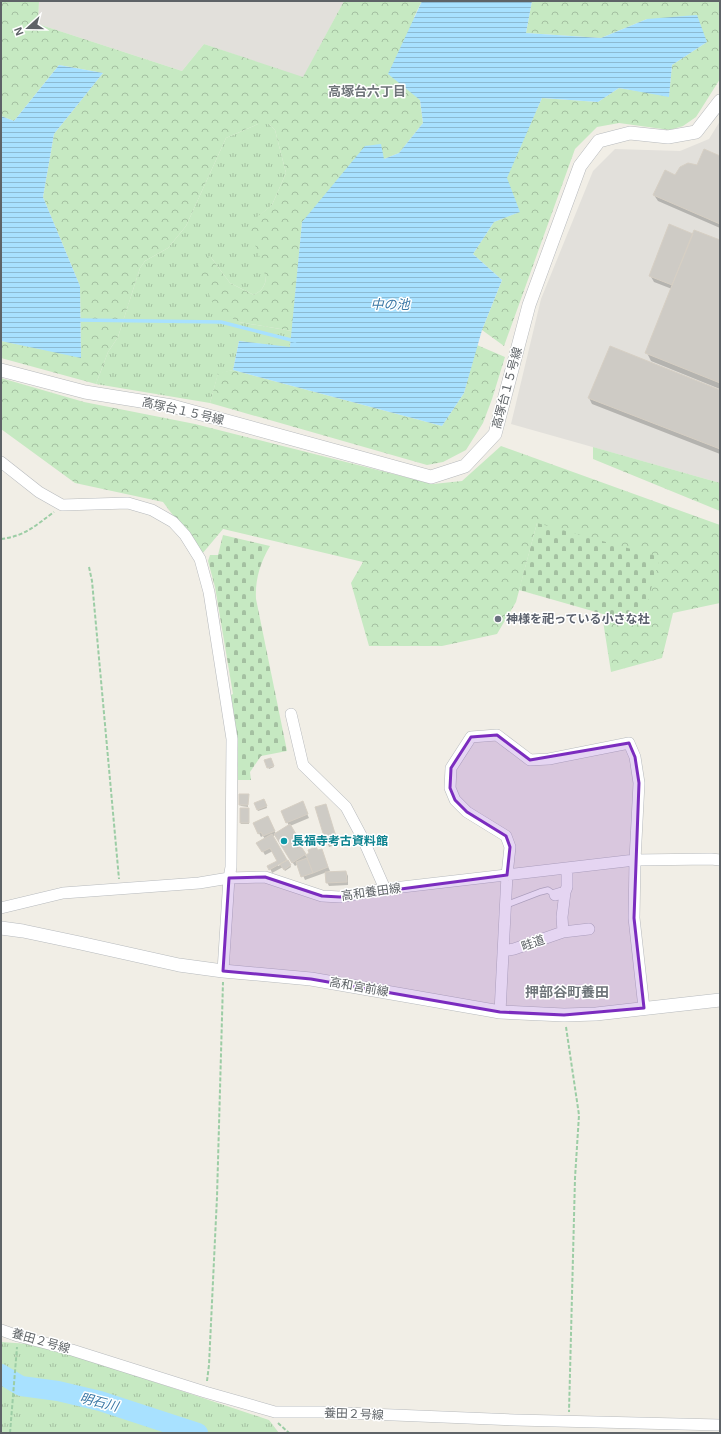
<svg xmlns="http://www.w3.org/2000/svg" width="721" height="1434" viewBox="0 0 721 1434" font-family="Arial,'Noto Sans JP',sans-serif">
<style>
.industrial{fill:#e2e0db}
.grass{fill:url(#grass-tufts)}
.forest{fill:url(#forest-crowns)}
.cemetery{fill:url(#cemetery-stones)}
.water{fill:url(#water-rules)}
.shadow{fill:#0003}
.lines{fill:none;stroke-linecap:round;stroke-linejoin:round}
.stream{stroke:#a8e1ff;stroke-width:3.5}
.river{stroke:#a8e1ff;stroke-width:20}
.building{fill:#cecbc5;stroke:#d6cfc4}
.service-casing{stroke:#b7babd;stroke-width:7}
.minor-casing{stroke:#b7babd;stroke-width:12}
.tertiary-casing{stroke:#b7babd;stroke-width:14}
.path{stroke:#9ccda5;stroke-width:2;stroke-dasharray:4 2;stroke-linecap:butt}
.service{stroke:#fff;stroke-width:5.5}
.minor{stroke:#fff;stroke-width:11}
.tertiary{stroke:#fff;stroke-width:13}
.marked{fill:#7b2cbf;fill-opacity:0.2;stroke:#7b2cbf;stroke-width:3;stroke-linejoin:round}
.worship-dot{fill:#6b7280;stroke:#fff;stroke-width:1.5}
.culture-dot{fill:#0f9aa8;stroke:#fff;stroke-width:1.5}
.labels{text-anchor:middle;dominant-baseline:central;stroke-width:3;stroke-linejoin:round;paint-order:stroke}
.street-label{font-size:12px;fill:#5e6367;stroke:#fff}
.worship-label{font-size:12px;font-weight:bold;fill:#5b616d;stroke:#fff;text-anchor:start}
.culture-label{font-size:12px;font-weight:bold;fill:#0d838f;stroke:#fff;text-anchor:start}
.neighbourhood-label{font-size:13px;font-weight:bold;fill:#6f757a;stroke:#fff}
.water-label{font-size:13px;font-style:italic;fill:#3977a5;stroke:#fff}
.quarter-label{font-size:14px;font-weight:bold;fill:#6f757a;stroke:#fff}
</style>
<defs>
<pattern id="grass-tufts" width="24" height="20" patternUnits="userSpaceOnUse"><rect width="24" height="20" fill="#c6e9c2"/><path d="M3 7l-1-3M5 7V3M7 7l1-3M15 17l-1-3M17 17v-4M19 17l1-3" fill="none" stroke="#a4c0a1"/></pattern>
<pattern id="forest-crowns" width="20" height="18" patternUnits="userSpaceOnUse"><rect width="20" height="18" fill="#c6e9c2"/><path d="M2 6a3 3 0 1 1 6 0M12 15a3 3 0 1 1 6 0" fill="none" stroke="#a4c0a1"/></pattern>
<pattern id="cemetery-stones" width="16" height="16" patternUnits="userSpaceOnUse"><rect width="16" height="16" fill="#c6e9c2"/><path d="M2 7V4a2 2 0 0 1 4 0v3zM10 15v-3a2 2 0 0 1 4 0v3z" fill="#a4c0a1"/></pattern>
<pattern id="water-rules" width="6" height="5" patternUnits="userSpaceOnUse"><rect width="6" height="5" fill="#a8e1ff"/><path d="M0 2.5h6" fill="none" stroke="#8cbad2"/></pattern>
</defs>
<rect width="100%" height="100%" fill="#f1eee6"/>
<path class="industrial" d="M39 1H344L303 78 204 44 182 71 38 24Z
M720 121V483L511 424 541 299 593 171 615 149 680 151 709 139Z"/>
<path class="grass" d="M258 124H269L275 130 286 173 272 205 253 221C255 233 268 274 265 283 263 289 259 292 254 295L230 283 210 256 239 322 292 331 290 348 239 341 233 370 218 374 210 403 96 384 108 352 118 337 140 268 145 261 168 248 186 226 226 138Z
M1 1342 44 1345 269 1420 279 1433H1Z"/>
<path class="forest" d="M1 1H39L38 24 182 71 204 44 303 77 344 1H422L414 17 420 101 423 123 399 153 384 159 302 222 292 331 239 322 215 308 197 266 202 259 210 256 230 283 254 295C259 292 263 289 265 283 268 274 253 240 249 230L252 221 272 205 286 173 275 130 269 124H258L226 138 186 226 168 248 145 261 140 268 118 337 108 352 96 384 1 358V341L81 357 80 286 43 197 54 134 103 73 59 65 14 121 1 116Z
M532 1H720V79L696 117 683 126 670 130 619 123 597 127 575 149 504 346 482 330 502 280 473 254 494 222 519 212 506 178 542 98 598 102 619 88 669 96 672 65 707 42 647 19 601 38 526 33Z
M477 345 505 357 492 399 483 423 466 450 443 462 427 465 210 403 218 373 233 370 442 426 464 393Z
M1 378 84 402 195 424 433 484 462 481 501 446 720 525V603L673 613 662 658 611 672 603 621 631 622 537 523 516 602 497 634 442 646H369L351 583 363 562 223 529 202 554 163 502 75 483 1 429Z
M593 447 720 483V511L593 459Z"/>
<path class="cemetery" d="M537 523 660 557 646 607 631 622 519 590Z
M223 535 270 546C260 563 255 580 256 599L287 751 261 756 250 772 251 780H238L237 736 231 695 233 694 215 587 208 561 210 555H218Z"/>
<path class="water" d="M422 1H532L526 33 601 38 647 19 697 15 707 42 672 65 669 97 619 88 598 102 542 98 507 178 520 212 494 222 473 254 502 280 482 330 464 393 442 426 233 370 239 341 290 347 302 222 365 146 381 144 384 159 399 153 423 123 420 100 388 74Z
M59 65 103 73 54 134 43 197 80 286 81 358 1 341V116L14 121Z"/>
<path class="shadow" d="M720 157V228L658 201 654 195 675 177Z
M693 235 720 241V389L651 361 647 353 672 289 654 282 650 275Z
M720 391V454L592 404 589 398Z
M271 760 274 767 269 769 265 761Z
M248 795V807L241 806 240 805Z
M265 801 267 808 258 811 255 803Z
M302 803 309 818 290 826 297 839 295 840 306 856 310 854 309 851 316 848 318 851 321 850 330 871 305 880 298 864 295 866 290 859 291 858 290 856 289 857 275 835 272 837 285 859 278 864V866L288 861 291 867 285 871 283 867 272 873 269 866 278 861 273 851 265 855 258 843 265 839 263 836 261 837 254 824 268 817 276 834 289 826 282 811Z
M326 805 338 844 329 847 316 808Z
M249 809V824H241V822Z
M346 872 348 876V885L329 886 327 882Z"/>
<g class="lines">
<path class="stream" d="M77 320 221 322 295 341"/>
<path class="river" d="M1 1374 21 1386 58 1391 100 1401 198 1433"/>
</g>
<path class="building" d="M704 149 720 156V224L653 195 665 170 675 175 680 167 688 163 697 165Z
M669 224 693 234 672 285 649 276Z
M694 230 720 240V383L645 353Z
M610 346 720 390V449L588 398Z
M271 758 274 766 267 768 264 760Z
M239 794H249L248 805H239Z
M264 799 267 806 257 810 254 803Z
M303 801 308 814 286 823 281 811Z
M326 804 337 840 326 843 315 807Z
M240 808H249V823H240Z
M268 816 275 831 263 836 261 832 258 834 253 823Z
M290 824 296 834 294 836 306 854 292 863 274 834Z
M272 834 287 860 269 870 267 866 277 861 270 848 262 852 256 843Z
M316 847 318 850 322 849 328 867 313 873 306 855 309 853 308 850Z
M307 858 313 873 301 877 296 862Z
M288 860 291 865 284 870 280 864Z
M346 871 347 882 326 883 325 872Z"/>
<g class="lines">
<defs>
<path id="service" d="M506 905 540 892 548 890 555 895"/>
<path id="minor" d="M1 462 39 492 62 505 128 503 152 510 173 522 185 535 200 559 209 592 232 739 231 867 229 878 223 971
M291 714 303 765 346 807 363 839 385 889
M565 892 567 887V868
M555 895 565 892 562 917 563 932 589 929
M1 908 63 893 199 883 229 878 265 877 322 896 340 897 385 889 635 860 711 859 720 860
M503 951 514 949 563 932
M500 1012 507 875 510 847 506 836 467 812 455 800 450 788 451 768 471 737 497 735 530 760 549 759 629 743 635 757 639 783 635 860 634 918 644 1008
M1 1330 18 1336 72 1350 205 1392 275 1412H321L515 1420 720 1425"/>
<path id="tertiary" d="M1 370 85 392 172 406 431 477 465 466 495 434 529 305 580 166 599 141 630 133 668 137 696 132 720 101
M1 928 23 931 80 943 179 965 223 971 311 979 500 1012 564 1015 596 1014 720 1000"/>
</defs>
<use href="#service" class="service-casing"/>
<use href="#minor" class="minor-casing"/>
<use href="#tertiary" class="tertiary-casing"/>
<path class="path" d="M1 539C25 536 35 526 54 512
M89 567 92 581 119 879
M566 1027 579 1115 575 1178 569 1412
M207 1381 209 1365 217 1197 223 982
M278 1423 289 1433
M10 1433 17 1347"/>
<use href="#service" class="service"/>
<use href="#minor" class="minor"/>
<use href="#tertiary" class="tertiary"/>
</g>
<path class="marked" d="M497 735 530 760 629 743 635 757 639 783 634 918 644 1008 564 1015 500 1012 311 979 223 971 229 878 265 877 322 896 340 897 507 875 510 847 506 836 467 812 455 800 450 788 451 768 471 737Z"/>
<circle class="worship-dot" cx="498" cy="619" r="4"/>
<circle class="culture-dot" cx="284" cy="841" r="4"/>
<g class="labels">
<g class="street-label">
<text transform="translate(507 388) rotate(-75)">高塚台１５号線</text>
<text transform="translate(183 411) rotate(13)">高塚台１５号線</text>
<text transform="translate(371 892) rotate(-8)">高和養田線</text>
<text transform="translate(533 943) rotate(-19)">畦道</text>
<text transform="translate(359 987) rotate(10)">高和宮前線</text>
<text transform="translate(41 1341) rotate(16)">養田２号線</text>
<text transform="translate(354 1414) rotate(2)">養田２号線</text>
</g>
<g class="worship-label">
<text x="506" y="619">神様を祀っている小さな社</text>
</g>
<g class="culture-label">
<text x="292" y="841">長福寺考古資料館</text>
</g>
<g class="neighbourhood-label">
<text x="367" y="91">高塚台六丁目</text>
</g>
<g class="water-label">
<text x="390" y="304">中の池</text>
<text transform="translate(99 1402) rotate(14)">明石川</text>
</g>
<g class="quarter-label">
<text x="567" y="992">押部谷町養田</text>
</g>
</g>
<rect width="721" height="1434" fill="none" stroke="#5e6367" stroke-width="4"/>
<g transform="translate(28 28) rotate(249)" stroke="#ffffff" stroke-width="3" paint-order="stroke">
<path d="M0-3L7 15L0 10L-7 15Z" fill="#5e6367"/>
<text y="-6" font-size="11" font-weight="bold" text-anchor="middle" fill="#5e6367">N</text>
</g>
</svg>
